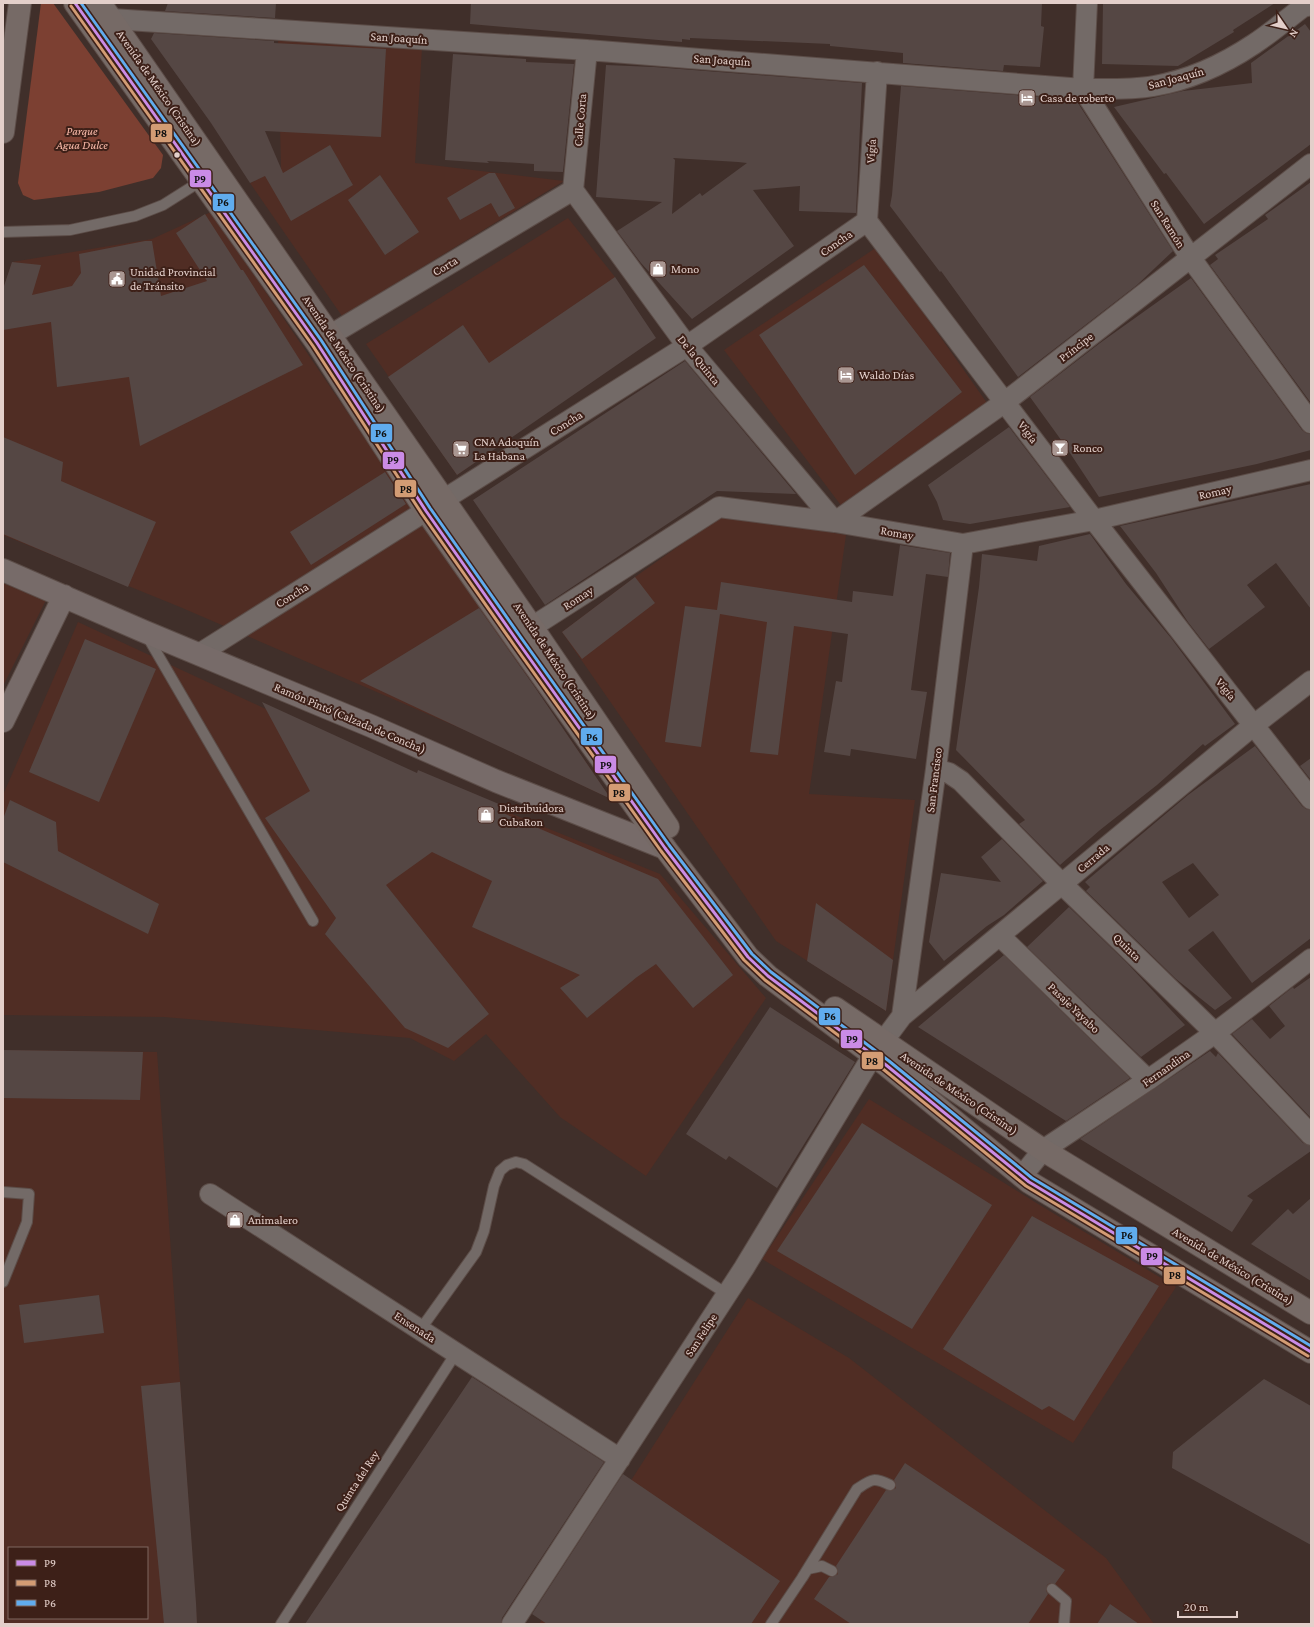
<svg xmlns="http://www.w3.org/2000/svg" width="1314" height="1627" viewBox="0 0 1314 1627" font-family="'Crimson Pro',serif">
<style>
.built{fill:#502d24;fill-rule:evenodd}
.green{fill:#7c4032}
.building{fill:#554744;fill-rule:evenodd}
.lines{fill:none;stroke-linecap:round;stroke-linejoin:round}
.lane-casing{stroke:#5c4d48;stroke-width:12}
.street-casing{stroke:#5c4d48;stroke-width:22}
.secondary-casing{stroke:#5c4d48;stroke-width:24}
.primary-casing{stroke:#5c4d48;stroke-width:24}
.lane{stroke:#736a67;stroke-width:10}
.street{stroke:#736a67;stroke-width:20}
.secondary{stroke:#776b69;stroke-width:22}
.primary{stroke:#766a66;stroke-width:22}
.bus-1-casing{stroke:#3d2018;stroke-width:6}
.bus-2-casing{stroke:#3d2018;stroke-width:6}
.bus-3-casing{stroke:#3d2018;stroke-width:6}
.bus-1{stroke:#ca8be6;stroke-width:3}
.bus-2{stroke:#d39c74;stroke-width:3}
.bus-3{stroke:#60acee;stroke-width:3}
.bus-dot{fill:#e3cfca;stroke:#3d2018;stroke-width:1.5}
.labels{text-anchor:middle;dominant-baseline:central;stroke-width:4;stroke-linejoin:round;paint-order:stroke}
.street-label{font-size:12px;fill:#e3cfca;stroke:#3d2018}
.poi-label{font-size:12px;fill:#e3cfca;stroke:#3d2018;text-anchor:start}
.park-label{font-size:12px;font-style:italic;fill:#fcbcab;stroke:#3d2018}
.line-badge{stroke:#3d2018;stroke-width:1.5}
.pale-badge-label{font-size:11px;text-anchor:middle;font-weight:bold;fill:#111}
</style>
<rect width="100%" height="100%" fill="#402f2a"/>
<path class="built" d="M278 37 422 48 415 163 564 181 342 316 250 183 281 168Z
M211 212 611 799 474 734 180 607 3 535V289L12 262 152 239Z
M568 218 615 277 530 424 457 475 366 344Z
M877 247 987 403 843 508 724 350Z
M724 514 846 535 809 794 915 800 886 1011 776 941 562 632 635 577Z
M3 583 46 600 3 686Z
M78 622 348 747 660 874 766 998 646 1176 560 1117 486 1034 454 1061 410 1038 164 1017 3 1015V795Z
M3 1050 157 1052 197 1624H3ZM9 1548H147V1618H9Z
M869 1099 1038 1204 1176 1287 1073 1443 762 1259Z
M748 1298 849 1358 1106 1558 1154 1624H539Z"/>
<path class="green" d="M41 3H53L163 155 161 168 153 178 99 192 34 200 23 195 18 183Z"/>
<path class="building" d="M168 3H276L275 18 165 11Z
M471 3H1042L1041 26 1044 27 1040 67 1004 65 1003 71 903 63V53L830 46V44L690 38V40L682 39V42L470 24Z
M1103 3H1275L1233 30 1234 32 1178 66 1102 64Z
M1305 24 1311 32V144L1204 224 1166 173 1164 174 1114 107 1183 91 1252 83 1251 63Z
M154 33 274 41V43L386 49 381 137 265 131 283 173 330 145 353 185 291 221 265 176 250 183 211 123 151 39Z
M453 54 526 59V62L574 64 563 172 534 171V164L487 161 489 163 445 160Z
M606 65 654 67 862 83 856 213 799 211 800 186 753 190 794 246 692 319 641 263 617 231 662 202 596 197ZM673 158 738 162 747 163 702 196 700 193 672 214 675 160Z
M901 86 1076 100 1173 251 1137 285 1018 377 941 271 940 272 890 206 892 195Z
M489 173H495L515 208 499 217 491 203 460 220 447 198Z
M380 175 419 232 385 255 348 200Z
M1311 182V403L1210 265 1218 259 1215 255 1268 219 1265 215Z
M205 214 241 270H243L303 365 140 446 129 377 57 387 51 322 3 330V289L12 262 41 265 32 295 72 286 81 273 79 254 145 241H152L161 296 207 281 176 233Z
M864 265 962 392 855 475 759 335Z
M615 277 656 338 457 475 388 377 463 325 489 363Z
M1191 278 1302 430 1306 433 1311 434V450L1257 464 1099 497 1064 444 1030 397 1100 343Z
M685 361 796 494 717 491 545 605 473 500Z
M1009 427 1070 507 970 524 943 520 937 502 928 485Z
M3 437 63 462 61 481 156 522 128 587 3 534Z
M385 472 406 504 311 565 290 532Z
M1311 484V609L1276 563 1247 585 1265 607 1209 649 1188 622 1156 573 1120 526Z
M1090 534 1126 584 1171 638 1235 724 1205 746 1203 744 1157 785 1100 830 1060 865 1019 824 1025 820 956 750 979 587 982 554 1037 561 1039 546Z
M900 545 950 553 948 577 926 574 911 690 927 692 916 759 851 749 850 756 824 752 836 681 842 682 848 634 794 626 778 755 750 752 767 622 720 614 701 747 665 742 685 606 717 610 721 582 852 602 853 591 893 596Z
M635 577 655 603 582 659 562 632Z
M479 608 534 686 611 799 360 681Z
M85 639 156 669 99 802 29 772Z
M262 702 417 773 418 770 506 807 503 813 658 879 733 975 693 1008 656 964 637 977 587 1018 560 988 580 975 472 927 492 881 432 852 386 885 489 1014 448 1048 405 1028 325 934 336 918 265 818 310 791Z
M1255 746 1302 806 1306 809 1311 810V938L1252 983 1213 931 1188 950 1232 998 1215 1010 1176 979 1086 891 1090 887 1085 882 1188 795ZM1193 863 1219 895 1189 918 1162 882Z
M1311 758V780L1300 766Z
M10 800 56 822 58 851 159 904 148 934 3 862V819Z
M1002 839 1043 881 1004 915 987 926 944 961 929 942 941 873 1001 882 981 857Z
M816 903 893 960 886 1011 807 961Z
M1069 907 1127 963 1185 1025 1141 1057 1027 947Z
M1004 955 1130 1078 1066 1121 918 1027Z
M1311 977V1118L1232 1034 1252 1019 1270 1039 1285 1026 1269 1006 1293 987 1294 989Z
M770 1007 855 1062 777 1188 729 1156 726 1160 686 1134Z
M3 1050 143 1052 140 1100 3 1098Z
M1210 1051 1216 1057 1218 1053 1303 1143 1311 1146V1151L1247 1196 1253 1200 1232 1232 1080 1139Z
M862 1123 992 1205 912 1329 777 1251Z
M1311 1198V1281L1251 1244 1288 1209 1293 1214Z
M1032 1216 1159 1286 1074 1421 1049 1406 1042 1410 943 1349Z
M99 1295 104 1333 24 1343 19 1305Z
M472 1377 604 1462 502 1618 501 1624H305Z
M1264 1379 1311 1406V1545L1172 1468 1173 1452Z
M180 1382 196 1603 197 1624H164L141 1386Z
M905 1463 1065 1570 1055 1584 1050 1583 1047 1585 1046 1591 1048 1594 1028 1624H851L814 1599 829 1577H833L838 1574V1570L836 1566 886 1490 891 1491 896 1488V1484L894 1480Z
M623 1474 780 1581 751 1624H547L532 1614Z
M1110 1604 1139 1624H1097Z"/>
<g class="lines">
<defs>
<path id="lane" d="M3 232 70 230 135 216 163 205 201 181
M147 636 313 921
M3 1192 29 1194 27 1222 3 1282
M420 1330 476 1252 484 1231 494 1186 500 1171 507 1165 516 1162 524 1164 727 1294
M808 1569 822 1566 832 1571
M1052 1589 1066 1601 1064 1624
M281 1624 456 1353
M771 1624 802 1578 857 1489C872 1479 873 1477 890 1485"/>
<path id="street" d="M1087 3 1083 89 1190 257 1311 423
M112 19 587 50 1083 89C1107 89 1130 90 1154 86 1189 80 1224 64 1254 44 1271 33 1287 19 1303 7L1311 5
M877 72 867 221 1094 520 1311 799
M573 190 687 346 835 522 1005 402 1311 164
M573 190 587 50
M317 343 573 190
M521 639 532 627 719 507 835 522 963 544 1094 520 1311 470
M199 654 687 346 867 221
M936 769 949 773 961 781 1062 884 1215 1033 1311 1135
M1000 936 1148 1080
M902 1016 936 769 963 544
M1022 1176 1043 1150 1148 1080 1215 1033 1311 959
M210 1194 620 1459
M512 1624 744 1268 873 1055 902 1016 1254 725 1311 681"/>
<path id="secondary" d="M3 570 143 631 371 726 496 781 665 848
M3 721 64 596"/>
<path id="primary" d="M75 3 317 343 426 511 518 642 665 848 748 957 768 976 886 1065 1029 1182 1311 1352
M100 3 532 627 668 827
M3 132 20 3
M835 1008 1043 1150 1311 1313"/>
</defs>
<use href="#lane" class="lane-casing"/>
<use href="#street" class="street-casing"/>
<use href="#secondary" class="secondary-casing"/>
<use href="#primary" class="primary-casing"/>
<use href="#lane" class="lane"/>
<use href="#street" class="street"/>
<use href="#secondary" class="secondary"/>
<use href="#primary" class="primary"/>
<defs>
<path id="bus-1" d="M75 3 317 343 426 511 518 642 665 848 748 957 768 976 886 1065 1029 1182 1311 1352"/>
<path id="bus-2" d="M71 6 313 346 422 514 514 645 661 851 744 960 765 980 883 1069 1026 1186 1308 1356"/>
<path id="bus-3" d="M81 3 321 340 430 508 522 639 669 845 752 954 771 972 889 1061 1032 1178 1311 1346"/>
</defs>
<use href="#bus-1" class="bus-1-casing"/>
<use href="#bus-2" class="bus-2-casing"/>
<use href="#bus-3" class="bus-3-casing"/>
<use href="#bus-1" class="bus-1"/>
<use href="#bus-2" class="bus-2"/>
<use href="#bus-3" class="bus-3"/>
</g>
<defs>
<symbol id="hotel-square" viewBox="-11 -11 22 22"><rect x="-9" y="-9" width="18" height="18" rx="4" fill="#aa9792" stroke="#3d2018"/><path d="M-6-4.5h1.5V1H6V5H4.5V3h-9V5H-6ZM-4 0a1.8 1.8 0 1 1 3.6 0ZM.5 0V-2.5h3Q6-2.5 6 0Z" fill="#fff"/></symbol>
<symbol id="shop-square" viewBox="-11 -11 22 22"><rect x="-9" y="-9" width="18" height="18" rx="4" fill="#aa9792" stroke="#3d2018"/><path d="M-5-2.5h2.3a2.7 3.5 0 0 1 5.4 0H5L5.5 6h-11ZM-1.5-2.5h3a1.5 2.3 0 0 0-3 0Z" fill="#fff"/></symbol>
<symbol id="civic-square" viewBox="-11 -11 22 22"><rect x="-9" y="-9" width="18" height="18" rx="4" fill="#aa9792" stroke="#3d2018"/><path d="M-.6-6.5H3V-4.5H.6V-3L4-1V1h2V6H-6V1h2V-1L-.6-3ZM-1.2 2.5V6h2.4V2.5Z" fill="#fff"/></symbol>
<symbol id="bar-square" viewBox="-11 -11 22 22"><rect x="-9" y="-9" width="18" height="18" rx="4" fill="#aa9792" stroke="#3d2018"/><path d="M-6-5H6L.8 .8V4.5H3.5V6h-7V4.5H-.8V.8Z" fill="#fff"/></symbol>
<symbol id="supermarket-square" viewBox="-11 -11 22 22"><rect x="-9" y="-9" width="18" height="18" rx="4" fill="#aa9792" stroke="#3d2018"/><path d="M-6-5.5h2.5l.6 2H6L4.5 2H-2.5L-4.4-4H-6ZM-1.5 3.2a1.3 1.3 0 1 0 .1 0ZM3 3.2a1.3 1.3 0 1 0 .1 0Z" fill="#fff"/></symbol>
</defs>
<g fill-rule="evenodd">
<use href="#hotel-square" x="1017" y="88" width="20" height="20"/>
<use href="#shop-square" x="648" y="259" width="20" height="20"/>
<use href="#civic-square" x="107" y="269" width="20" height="20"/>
<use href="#hotel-square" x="836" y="365" width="20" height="20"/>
<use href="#bar-square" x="1050" y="438" width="20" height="20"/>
<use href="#supermarket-square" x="451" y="439" width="20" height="20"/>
<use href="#shop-square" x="476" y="805" width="20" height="20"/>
<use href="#shop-square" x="225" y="1210" width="20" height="20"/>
</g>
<circle class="bus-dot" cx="177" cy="155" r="3.5"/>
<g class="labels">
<g class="street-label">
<text transform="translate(399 38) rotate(4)">San Joaquín</text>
<text transform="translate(722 60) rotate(4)">San Joaquín</text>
<text transform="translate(1176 78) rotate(-15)">San Joaquín</text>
<text transform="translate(159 88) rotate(55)">Avenida de México (Cristina)</text>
<text transform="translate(580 120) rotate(-85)">Calle Corta</text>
<text transform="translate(871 151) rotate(-86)">Vigía</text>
<text transform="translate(1168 224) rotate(58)">San Ramón</text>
<text transform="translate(836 243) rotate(-35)">Concha</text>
<text transform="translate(445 266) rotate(-31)">Corta</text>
<text transform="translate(1076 347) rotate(-38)">Príncipe</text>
<text transform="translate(344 354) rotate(56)">Avenida de México (Cristina)</text>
<text transform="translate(699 360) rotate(51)">De la Quinta</text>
<text transform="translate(566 423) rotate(-32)">Concha</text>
<text transform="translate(1028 432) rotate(53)">Vigía</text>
<text transform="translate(1215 492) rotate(-13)">Romay</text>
<text transform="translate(897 533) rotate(10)">Romay</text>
<text transform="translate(292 595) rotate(-32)">Concha</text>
<text transform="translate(578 598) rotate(-33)">Romay</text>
<text transform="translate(555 661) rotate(56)">Avenida de México (Cristina)</text>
<text transform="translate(1226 689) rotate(52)">Vigía</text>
<text transform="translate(350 718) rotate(23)">Ramón Pintó (Calzada de Concha)</text>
<text transform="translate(934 780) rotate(-83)">San Francisco</text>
<text transform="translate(1093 858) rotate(-40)">Cerrada</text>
<text transform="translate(1127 947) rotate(44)">Quinta</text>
<text transform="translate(1074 1008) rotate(44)">Pasaje Yayabo</text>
<text transform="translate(1166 1068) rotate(-35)">Fernandina</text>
<text transform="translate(959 1093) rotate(34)">Avenida de México (Cristina)</text>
<text transform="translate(1233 1266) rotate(31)">Avenida de México (Cristina)</text>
<text transform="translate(415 1327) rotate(33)">Ensenada</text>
<text transform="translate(701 1335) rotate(-57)">San Felipe</text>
<text transform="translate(357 1481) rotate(-57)">Quinta del Rey</text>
</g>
<g class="poi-label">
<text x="1040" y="98">Casa de roberto</text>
<text x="671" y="269">Mono</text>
<text x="130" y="272">Unidad Provincial<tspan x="130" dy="14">de Tránsito</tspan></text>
<text x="859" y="375">Waldo Días</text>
<text x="474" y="442">CNA Adoquín<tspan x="474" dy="14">La Habana</tspan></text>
<text x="1073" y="448">Ronco</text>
<text x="499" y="808">Distribuidora<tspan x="499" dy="14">CubaRon</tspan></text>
<text x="248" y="1220">Animalero</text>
</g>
<g class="park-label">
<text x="82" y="131">Parque<tspan x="82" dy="14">Agua Dulce</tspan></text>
</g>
</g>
<g class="line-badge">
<rect x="150" y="123" width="23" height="20" rx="4" fill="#d39c74"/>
<rect x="189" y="169" width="23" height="19" rx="4" fill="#ca8be6"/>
<rect x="212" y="193" width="23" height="19" rx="4" fill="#60acee"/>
<rect x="370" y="423" width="23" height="20" rx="4" fill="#60acee"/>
<rect x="382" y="451" width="23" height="19" rx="4" fill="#ca8be6"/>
<rect x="394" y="479" width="23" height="19" rx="4" fill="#d39c74"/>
<rect x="580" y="727" width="23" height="19" rx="4" fill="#60acee"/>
<rect x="594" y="755" width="23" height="19" rx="4" fill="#ca8be6"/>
<rect x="608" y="783" width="23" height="19" rx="4" fill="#d39c74"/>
<rect x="818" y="1007" width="23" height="19" rx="4" fill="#60acee"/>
<rect x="840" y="1029" width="23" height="20" rx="4" fill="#ca8be6"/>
<rect x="861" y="1051" width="23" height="19" rx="4" fill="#d39c74"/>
<rect x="1115" y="1226" width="23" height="19" rx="4" fill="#60acee"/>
<rect x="1140" y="1247" width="23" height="19" rx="4" fill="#ca8be6"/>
<rect x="1163" y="1266" width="23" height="19" rx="4" fill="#d39c74"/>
</g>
<g class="pale-badge-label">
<text x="161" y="137">P8</text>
<text x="200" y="183">P9</text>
<text x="223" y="206">P6</text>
<text x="381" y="437">P6</text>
<text x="393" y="464">P9</text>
<text x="406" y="493">P8</text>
<text x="592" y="741">P6</text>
<text x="606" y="769">P9</text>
<text x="619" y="797">P8</text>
<text x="830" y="1020">P6</text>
<text x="852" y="1043">P9</text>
<text x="872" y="1065">P8</text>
<text x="1127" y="1239">P6</text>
<text x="1152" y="1260">P9</text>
<text x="1175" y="1279">P8</text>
</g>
<rect width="1314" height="1627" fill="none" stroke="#e3cfca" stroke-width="8"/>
<rect x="8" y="1547" width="140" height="72" fill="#3d2018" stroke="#7f665f"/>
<rect x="16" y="1560" width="20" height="6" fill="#ca8be6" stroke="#7f665f"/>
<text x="44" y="1567" font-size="12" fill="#e3cfca">P9</text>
<rect x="16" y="1580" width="20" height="6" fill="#d39c74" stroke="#7f665f"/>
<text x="44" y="1587" font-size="12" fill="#e3cfca">P8</text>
<rect x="16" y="1600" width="20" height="6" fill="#60acee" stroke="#7f665f"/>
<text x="44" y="1607" font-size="12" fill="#e3cfca">P6</text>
<g transform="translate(1286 28) rotate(124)" stroke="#3d2018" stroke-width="3" paint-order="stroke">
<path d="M0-3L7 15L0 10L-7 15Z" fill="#e3cfca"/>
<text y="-6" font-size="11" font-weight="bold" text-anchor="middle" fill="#e3cfca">N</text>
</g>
<path d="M1178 1611v6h59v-6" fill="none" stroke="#e3cfca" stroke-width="2"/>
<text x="1184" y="1611" font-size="12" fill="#e3cfca" stroke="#3d2018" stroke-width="3" paint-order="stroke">20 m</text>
</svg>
